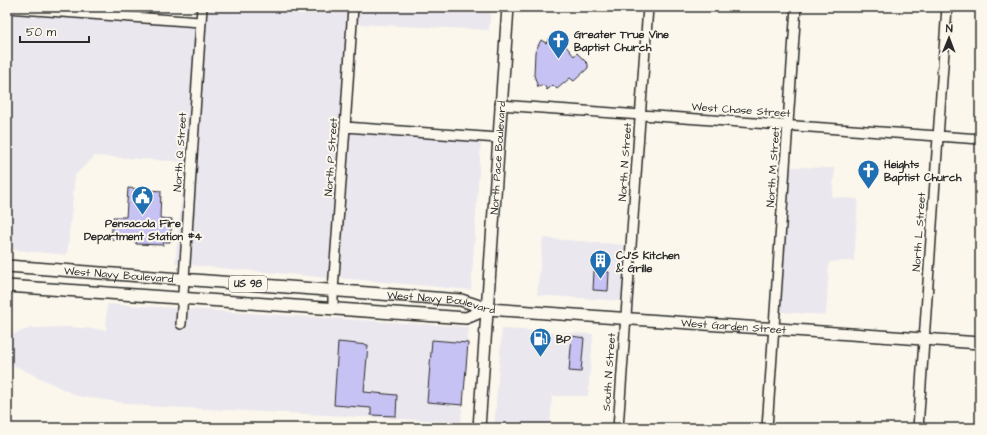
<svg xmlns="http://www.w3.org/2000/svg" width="987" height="435" viewBox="0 0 987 435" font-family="'Architects Daughter',sans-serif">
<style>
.built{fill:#ebe7ee}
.building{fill:#c7c2f4;stroke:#2b2b2b}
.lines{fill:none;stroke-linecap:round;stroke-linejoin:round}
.minor-casing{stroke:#2b2b2b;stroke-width:12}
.major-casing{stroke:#2b2b2b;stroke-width:14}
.minor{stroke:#fbf7ec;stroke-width:9}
.major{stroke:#fbf7ec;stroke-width:11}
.labels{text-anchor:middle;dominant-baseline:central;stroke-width:4;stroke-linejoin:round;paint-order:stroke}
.shield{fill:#fbf7ec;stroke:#696865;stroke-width:1}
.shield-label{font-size:10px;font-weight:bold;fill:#2b2b2b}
.poi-label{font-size:11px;font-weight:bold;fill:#2b2b2b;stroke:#fbf7ec;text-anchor:start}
.street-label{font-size:11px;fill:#2b2b2b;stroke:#fbf7ec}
</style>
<rect width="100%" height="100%" fill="#fbf7ec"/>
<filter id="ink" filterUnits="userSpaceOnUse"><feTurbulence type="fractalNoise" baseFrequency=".025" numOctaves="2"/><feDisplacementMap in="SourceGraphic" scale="8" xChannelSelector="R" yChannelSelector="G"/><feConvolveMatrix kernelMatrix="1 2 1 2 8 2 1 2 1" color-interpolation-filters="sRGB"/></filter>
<g filter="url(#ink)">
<path class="built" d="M206 7H348L329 278 189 265Z
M357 7H491L489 30 356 24Z
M7 13 195 27 180 264H175L185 162 95 156 75 175 67 255 7 249Z
M349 133 481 142 471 290 339 278Z
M790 167 835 168 832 197 858 199 854 261 829 262 826 315 780 312Z
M543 238 626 245 622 301 537 295Z
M107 304 178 308 176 329 185 330 187 309 469 327 461 422 146 406 77 396 7 362V336L32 328 71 327 106 330Z
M502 329 593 334 588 396H552L550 428H494Z"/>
<path class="building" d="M550 38 556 44 560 39 574 56 577 53 588 64V68L574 81 570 78 557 89 553 85 547 90 544 85 538 87 534 75 535 52 541 40 546 43Z
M128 188 161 191 160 218 172 219 170 242H164L163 245 136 244V241L111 240 113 217H126Z
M594 271 609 272 608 291 593 290Z
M572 336 584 338 581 372 569 371Z
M432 340 468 343 463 405 427 402Z
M338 342 368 345 364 392 397 395 396 416 371 415V408L334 405Z"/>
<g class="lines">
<defs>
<path id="minor" d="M7 8 200 22
M500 105 980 139
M345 127 498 138
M333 309V290L345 127 353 7
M181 324 202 7
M618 428 648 7
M767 428 796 7
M918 428 947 7"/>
<g id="major">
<path id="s1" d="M7 266 461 300 488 309 980 343"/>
<path d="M7 286 466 318 488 309"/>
<path id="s2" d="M479 428 508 7"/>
</g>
</defs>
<use href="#minor" class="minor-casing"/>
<use href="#major" class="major-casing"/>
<use href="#minor" class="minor"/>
<use href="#major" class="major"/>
</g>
</g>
<defs>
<symbol id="church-pin" viewBox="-11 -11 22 30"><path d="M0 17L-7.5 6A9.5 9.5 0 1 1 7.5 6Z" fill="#1f6fb2" stroke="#fbf7ec"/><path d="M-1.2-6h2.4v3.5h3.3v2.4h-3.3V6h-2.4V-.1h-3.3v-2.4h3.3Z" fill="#fff"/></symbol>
<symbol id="civic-pin" viewBox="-11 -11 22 30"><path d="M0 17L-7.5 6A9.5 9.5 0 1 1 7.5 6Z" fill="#1f6fb2" stroke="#fbf7ec"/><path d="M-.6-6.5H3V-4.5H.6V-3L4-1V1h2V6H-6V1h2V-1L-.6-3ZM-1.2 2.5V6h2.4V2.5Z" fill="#fff"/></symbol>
<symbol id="building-pin" viewBox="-11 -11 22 30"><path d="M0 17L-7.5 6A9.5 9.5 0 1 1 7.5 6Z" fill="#1f6fb2" stroke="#fbf7ec"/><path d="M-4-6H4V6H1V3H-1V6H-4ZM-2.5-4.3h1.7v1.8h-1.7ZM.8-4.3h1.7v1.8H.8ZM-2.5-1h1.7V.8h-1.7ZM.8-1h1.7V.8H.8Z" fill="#fff"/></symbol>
<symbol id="fuel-pin" viewBox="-11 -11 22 30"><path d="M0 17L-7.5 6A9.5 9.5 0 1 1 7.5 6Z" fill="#1f6fb2" stroke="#fbf7ec"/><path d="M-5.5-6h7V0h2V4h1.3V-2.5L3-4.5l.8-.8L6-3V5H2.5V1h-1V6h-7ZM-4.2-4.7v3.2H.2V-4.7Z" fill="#fff"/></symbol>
</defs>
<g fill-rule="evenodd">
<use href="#church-pin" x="546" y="28" width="25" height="34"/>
<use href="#church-pin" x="856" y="158" width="25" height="34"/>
<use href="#civic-pin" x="130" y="184" width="25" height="34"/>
<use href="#building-pin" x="588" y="248" width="25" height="34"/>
<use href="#fuel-pin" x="528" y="326" width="25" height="34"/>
</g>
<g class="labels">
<rect class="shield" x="229" y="276" width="38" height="16" rx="3"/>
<g class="shield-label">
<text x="248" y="284">US 98</text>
</g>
<g class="poi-label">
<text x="574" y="34">Greater True Vine<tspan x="574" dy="13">Baptist Church</tspan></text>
<text x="884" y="164">Heights<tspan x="884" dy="13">Baptist Church</tspan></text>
<text x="143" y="223" text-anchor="middle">Pensacola Fire<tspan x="143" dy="13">Department Station #4</tspan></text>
<text x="616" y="255">CJ'S Kitchen<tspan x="616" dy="13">&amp; Grille</tspan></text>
<text x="556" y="339">BP</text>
</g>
<g class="street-label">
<text transform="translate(741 110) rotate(4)">West Chase Street</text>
<text transform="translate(180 152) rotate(-86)">North Q Street</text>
<text transform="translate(331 157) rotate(-86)">North P Street</text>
<text stroke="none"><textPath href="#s2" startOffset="271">North Pace Boulevard</textPath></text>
<text transform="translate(625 162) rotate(-86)">North N Street</text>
<text transform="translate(773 167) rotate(-86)">North M Street</text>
<text transform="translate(919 232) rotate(-86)">North L Street</text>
<text stroke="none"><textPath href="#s1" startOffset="112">West Navy Boulevard</textPath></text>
<text stroke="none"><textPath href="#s1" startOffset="436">West Navy Boulevard</textPath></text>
<text stroke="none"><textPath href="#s1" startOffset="730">West Garden Street</textPath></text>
<text transform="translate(609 372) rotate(-86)">South N Street</text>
</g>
</g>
<rect width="987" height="435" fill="none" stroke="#fbf7ec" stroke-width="24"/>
<rect x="12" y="12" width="963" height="411" fill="none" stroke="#2b2b2b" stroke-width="1.5" filter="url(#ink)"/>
<g transform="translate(949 38) rotate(1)" stroke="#fbf7ec" stroke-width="3" paint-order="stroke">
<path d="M0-3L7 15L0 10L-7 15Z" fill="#2b2b2b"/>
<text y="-6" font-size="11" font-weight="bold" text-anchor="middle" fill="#2b2b2b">N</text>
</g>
<path d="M20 36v6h69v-6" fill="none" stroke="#2b2b2b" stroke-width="2"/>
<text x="26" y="36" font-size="12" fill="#2b2b2b" stroke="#fbf7ec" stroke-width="3" paint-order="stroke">50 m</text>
</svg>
